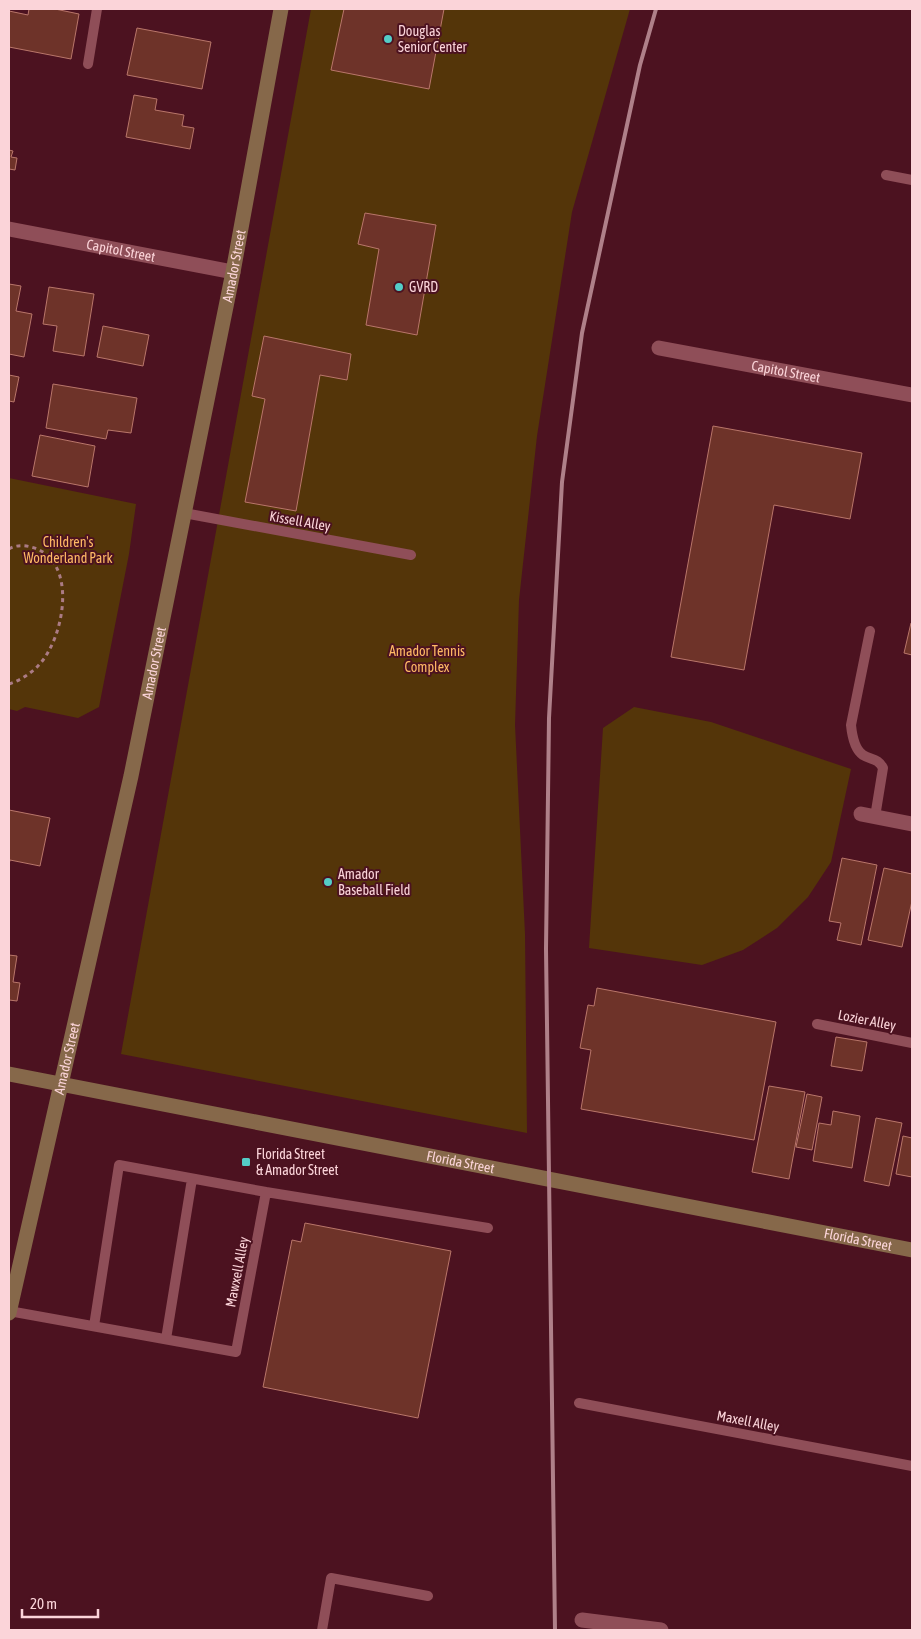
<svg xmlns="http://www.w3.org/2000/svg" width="921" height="1639" viewBox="0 0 921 1639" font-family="'Asap Condensed',sans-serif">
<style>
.green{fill:#543509}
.building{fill:#6e3329;stroke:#b9766a}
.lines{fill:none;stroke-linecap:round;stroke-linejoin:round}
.path{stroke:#ab7b84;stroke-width:3;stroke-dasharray:4 4;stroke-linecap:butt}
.lane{stroke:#8f4e58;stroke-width:10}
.street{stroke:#8f4e58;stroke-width:15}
.secondary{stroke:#86684a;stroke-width:15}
.rail{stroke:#af8089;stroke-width:4}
.poi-dot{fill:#54cdc7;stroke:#4c1220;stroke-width:2}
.labels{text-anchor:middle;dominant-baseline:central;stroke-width:4;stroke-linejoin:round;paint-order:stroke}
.poi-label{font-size:14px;fill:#fbd4d9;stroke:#4c1220;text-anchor:start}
.street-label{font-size:14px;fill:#fbd4d9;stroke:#4c1220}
.park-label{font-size:14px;fill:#feba65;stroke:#4c1220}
</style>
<rect width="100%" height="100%" fill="#4c1220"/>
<path class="green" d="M311 9H630L572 212 537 436 519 600 515 725 525 934 527 1133 121 1054Z
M9 478 136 504 129 554 99 707 78 718 25 707 17 711 9 709Z
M634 707 711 722 851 769 831 862 808 897 777 928 743 950 702 965 589 948 603 728Z"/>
<path class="building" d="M29 9H55L79 14 71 59 9 47V11L28 15Z
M344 9H444L429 89 331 70Z
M137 28 211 42 202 89 127 75Z
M134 95 157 99 155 110 184 115 182 126 194 128 190 149 126 137Z
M9 150 13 151 11 157 17 158 15 170 9 169Z
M365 213 436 225 417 335 366 325 379 249 358 244Z
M9 284 21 286 16 311 32 314 24 357 9 354Z
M49 287 94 294 84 356 53 351 57 326 43 324Z
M103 326 149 335 143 366 97 357Z
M264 336 351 354 347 380 320 375 296 511 245 502 265 399 252 396Z
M9 375 19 377 14 402 9 401Z
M53 384 137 398 131 433 108 430 106 439 46 428Z
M713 426 862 453 850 519 774 505 744 670 671 657Z
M40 435 95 446 88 487 32 476Z
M911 623H912V655L904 653Z
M9 810 50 818 40 866 10 860 9 865Z
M842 858 877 865 861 945 837 940 841 923 829 921Z
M884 868 912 874V901L902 947 868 940Z
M9 955 17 956 13 982 20 983 17 1001 9 1000Z
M597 988 776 1022 754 1140 581 1109 591 1050 580 1048 588 1005 594 1006Z
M836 1037 867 1042 862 1071 831 1066Z
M769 1086 805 1092 789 1179 752 1172Z
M807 1094 822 1097 812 1150 796 1147Z
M833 1111 860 1116 852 1168 813 1161 819 1123 831 1125Z
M876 1118 902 1123 889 1186 864 1181Z
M903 1136 912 1138V1177L896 1174Z
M305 1223 451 1251 418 1418 263 1387 292 1240 301 1242Z"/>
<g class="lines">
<path class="path" d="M9 549C15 545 24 545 31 547 79 559 65 638 38 666 30 674 19 681 9 684"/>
<path class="lane" d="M88 64 97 9
M886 175 912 180
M184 513 411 555
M870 631 851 725C852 735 854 749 863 755 871 760 878 758 883 768L875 817
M817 1024 912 1043
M9 1311 236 1352 266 1192 488 1228
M94 1326 119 1165 266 1192
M166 1339 192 1179
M579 1403 912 1466
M322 1630 331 1578 428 1596"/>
<g class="street">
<path id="s1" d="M9 229 233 272"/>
<path id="s2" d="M659 348 912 395"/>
<path d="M861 814 912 824"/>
<path d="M582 1620 661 1630"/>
</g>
<g class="secondary">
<path id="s3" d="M9 1074 912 1250"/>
<path id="s4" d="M9 1313 131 776 233 272 281 9"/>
</g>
<path class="rail" d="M555 1630 546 949 549 718 562 482 582 333 640 65 656 9"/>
</g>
<g class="poi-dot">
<circle cx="388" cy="39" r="5"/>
<circle cx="399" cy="287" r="5"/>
<circle cx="328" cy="882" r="5"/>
<rect x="241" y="1157" width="10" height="10" rx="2.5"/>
</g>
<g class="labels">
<g class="poi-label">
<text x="398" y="31">Douglas<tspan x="398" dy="16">Senior Center</tspan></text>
<text x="409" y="287">GVRD</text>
<text x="338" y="874">Amador<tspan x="338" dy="16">Baseball Field</tspan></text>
<text x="256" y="1154">Florida Street<tspan x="256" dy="16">&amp; Amador Street</tspan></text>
</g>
<g class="street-label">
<text stroke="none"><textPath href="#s1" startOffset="114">Capitol Street</textPath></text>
<text stroke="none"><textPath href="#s4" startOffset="1071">Amador Street</textPath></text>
<text stroke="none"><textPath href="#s2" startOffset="129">Capitol Street</textPath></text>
<text transform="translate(300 521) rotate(10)">Kissell Alley</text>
<text stroke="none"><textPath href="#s4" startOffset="666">Amador Street</textPath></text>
<text transform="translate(867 1020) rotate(11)">Lozier Alley</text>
<text stroke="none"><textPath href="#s4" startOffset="261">Amador Street</textPath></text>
<text stroke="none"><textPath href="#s3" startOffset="460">Florida Street</textPath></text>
<text stroke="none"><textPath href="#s3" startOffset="865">Florida Street</textPath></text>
<text transform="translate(237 1272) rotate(-79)">Mawxell Alley</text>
<text transform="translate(748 1421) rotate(11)">Maxell Alley</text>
</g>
<g class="park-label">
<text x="68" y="542">Children's<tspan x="68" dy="16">Wonderland Park</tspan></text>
<text x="427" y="651">Amador Tennis<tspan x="427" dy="16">Complex</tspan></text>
</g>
</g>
<rect width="921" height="1639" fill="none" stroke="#fbd4d9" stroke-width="20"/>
<path d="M22 1609v8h76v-8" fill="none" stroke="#fbd4d9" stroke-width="2.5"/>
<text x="30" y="1609" font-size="15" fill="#fbd4d9" stroke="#4c1220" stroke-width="4" paint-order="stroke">20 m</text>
</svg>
